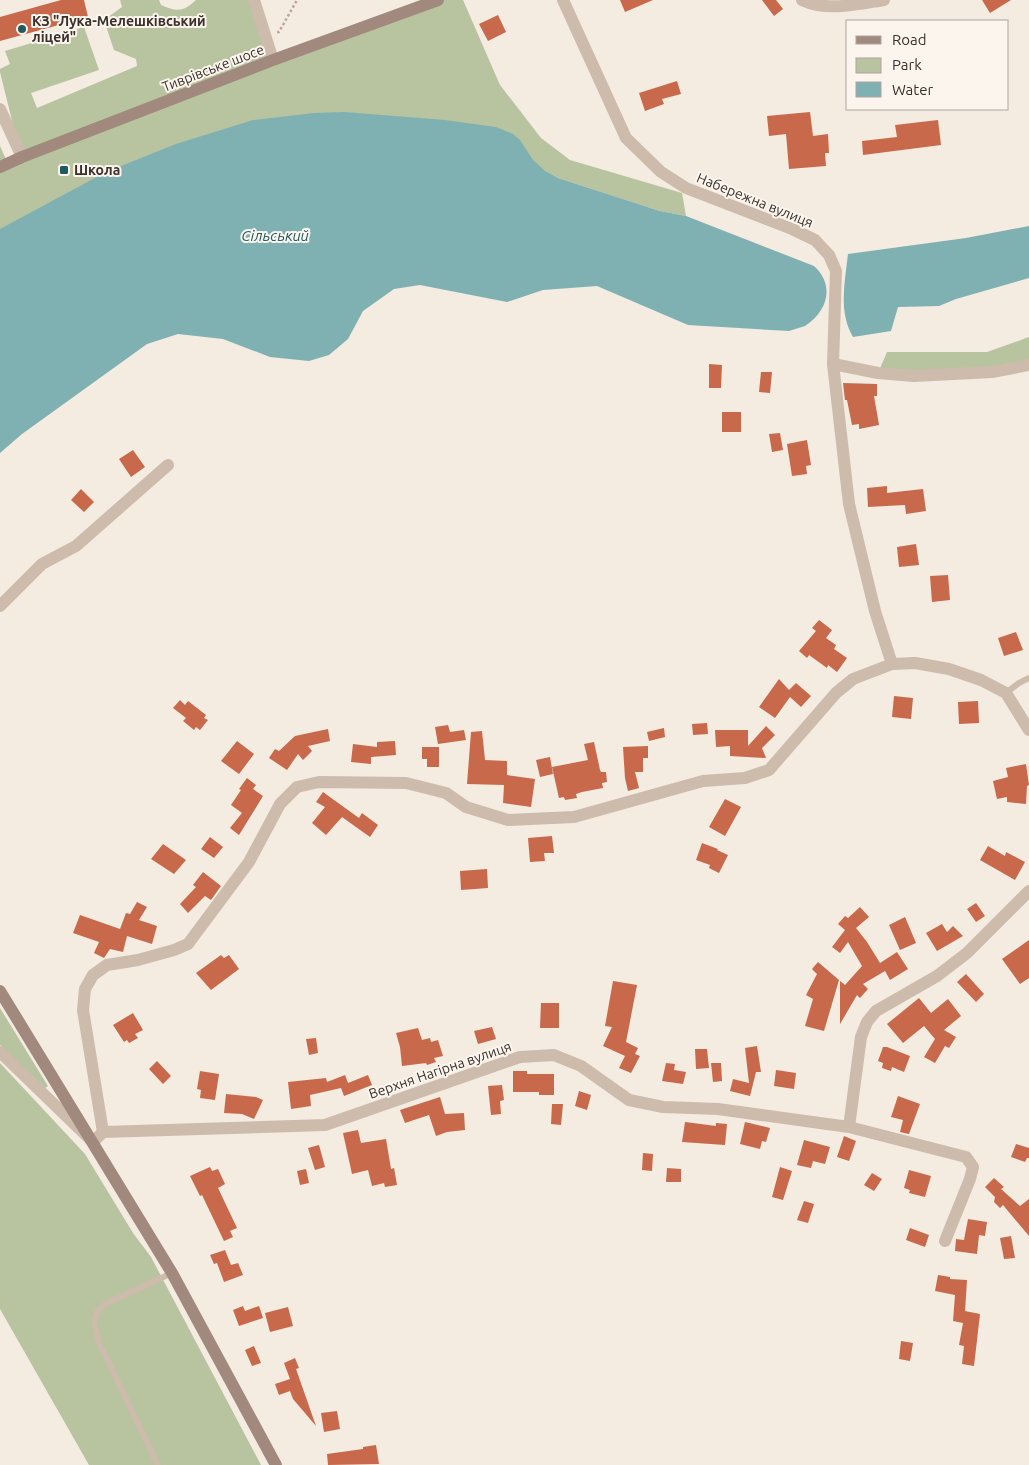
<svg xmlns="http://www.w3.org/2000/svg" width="1029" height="1465" viewBox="0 0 1029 1465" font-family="Ubuntu,sans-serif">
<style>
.green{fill:#b8c4a0}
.water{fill:#7fb0b2}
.building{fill:#c8694b}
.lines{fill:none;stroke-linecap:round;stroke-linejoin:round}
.path{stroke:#b9a596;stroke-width:2.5;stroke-dasharray:2.5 2.5;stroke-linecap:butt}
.lane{stroke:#cdbbac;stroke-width:6}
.street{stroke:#cdbbac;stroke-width:12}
.secondary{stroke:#a18a7d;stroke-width:12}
.poi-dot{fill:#1f5a5e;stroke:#fbf5ee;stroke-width:2}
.labels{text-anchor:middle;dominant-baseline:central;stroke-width:4;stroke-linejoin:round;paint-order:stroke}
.poi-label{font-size:14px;font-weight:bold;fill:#3b302b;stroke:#fbf5ee;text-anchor:start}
.street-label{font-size:14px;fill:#3b302b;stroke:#fbf5ee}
.water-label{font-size:15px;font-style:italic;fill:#1f5a5e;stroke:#fbf5ee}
</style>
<rect width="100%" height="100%" fill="#f4ebe1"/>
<path class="green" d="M120 0H159L161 5C177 12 183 12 196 0H254L273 60 438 0H463L500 85 541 138 570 160 682 193 686 216 660 211 558 178 544 170 0 240V146L8 164 21 157 0 72V69L10 64 5 51 84 27 99 70 31 93 37 108 137 66 136 59 114 50 104 20 122 7Z
M1029 337V365L878 373 887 352H987Z
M0 1008 48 1086 44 1089 0 1045Z
M0 1063 85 1154 133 1233 151 1257 261 1465H89L0 1309Z"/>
<path class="water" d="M344 112 445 120 496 127 513 134 520 140 533 160 544 170 558 178 660 211 686 216 814 266C835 285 828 311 805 326 800 328 794 329 789 331L688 325 597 286 543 290 507 302 420 285 394 289 363 311 348 339 329 355 309 361 270 357 223 339 178 334 147 344 22 434 0 453V229L106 172 176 144 253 120 314 113Z
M1029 226V278L956 299 939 306 898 307 891 331 853 337C838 311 845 282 848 254L966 238Z"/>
<path class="building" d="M61 0H84L88 17 0 41V17Z
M620 0H653L625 12Z
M762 0H776L783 9 774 16Z
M982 0H1011L990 13Z
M498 15 506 32 488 41 479 24Z
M677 81 681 94 662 99 664 104 645 111 639 93Z
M810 112 813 136 828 134 829 153H825L826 166 789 169 786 134 769 136 767 116Z
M938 120 941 145 863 155 862 141 897 137 895 125Z
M709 364 722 365 721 388H709Z
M761 372H772L770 393 759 392Z
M843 383 877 384V396H874L879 425 859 429V424L852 425 847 400H845Z
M722 412H741V432H722Z
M780 433 783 450 772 452 769 434Z
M807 440 811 465 806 466 807 474 792 476 787 444Z
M133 450 145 467 131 477 119 459Z
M887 486V493L923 489 926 511 906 514 905 505 868 507 867 488Z
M81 489 94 502 84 512 71 500Z
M916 544 919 565 899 567 897 547Z
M948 575 950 600 932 602 930 576Z
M819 620 832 630 826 638 836 645 834 649 847 658 837 672 828 665 827 668 809 655 807 658 799 651 816 631 812 628Z
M1016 632 1023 650 1004 656 998 638Z
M779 679 789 690 796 683 811 696 801 707 790 697 775 718 759 707Z
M894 696 913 698 911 719 892 717Z
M180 700 185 705 188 701 206 715 204 718 208 720 200 730 196 727 194 730 183 721 186 718 173 708Z
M978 701 979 723 959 724 958 702Z
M707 723 708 734 693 735 692 724Z
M448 725 450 732 464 730 466 740 438 744 435 727Z
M766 726 775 735 762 748 766 758 730 756V746L716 747 715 730H748V746Z
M664 728 665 737 649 741 647 732Z
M328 729 330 741 308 746 312 751 303 760 298 754 287 770 269 758 275 749 279 751 295 736Z
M482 731 485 760 507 761V775L535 779 531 807 503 803 504 785 467 784 471 732Z
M237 741 254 754 239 774 221 761Z
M395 741 396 755 371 757V764L351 762 353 744 377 747V742Z
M594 742 600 770 601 772H606L607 782 602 783 603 788 582 792 576 794 577 798 565 800 564 797 559 798 552 767 588 760 584 744Z
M648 746V758H643V772H635L639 788 628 791 625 778 623 747Z
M422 747H439V767H427V759H422Z
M550 757 553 774 540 777 536 760Z
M1026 764 1029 785 1027 786 1026 804 1007 802V797L997 799 993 781 1008 777 1006 768Z
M247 778 256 785 253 789 263 796 239 835 230 828 242 813 231 805 241 790 239 789Z
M323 792 359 818 362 813 378 825 370 837 342 817 326 835 312 823 325 807 316 802Z
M725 799 741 807 725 836 709 827Z
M552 836 554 853H544L545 861 530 862 528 838Z
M210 837 223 847 214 858 201 849Z
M702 843 718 849 717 850 728 855 719 873 709 868 710 865 696 860Z
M163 844 186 860 174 874 151 859Z
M988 846 1005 856 1006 852 1025 862 1015 880 980 860Z
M487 869 488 888 461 890 460 871Z
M203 872 221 886 211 900 205 896 188 913 180 904 196 887 193 885Z
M137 902 147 907 139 920 157 926 152 944 127 936 123 952 110 949 104 958 94 953 99 942 73 933 80 915 120 929 126 913 130 914Z
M976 903 985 916 976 922 967 909Z
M860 907 869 917 856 928 867 942 880 963 897 952 908 969 890 980 885 971 863 984 868 989 860 998 857 995 840 1024V981L845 985 862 966 848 942 840 953 832 947 845 930 838 924 845 916 848 918Z
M905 917 916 943 900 950 889 925Z
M942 924 947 932 953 926 963 936 937 951 926 933Z
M1029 940V978L1020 984 1002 959Z
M221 955 224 958 229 955 239 969 211 990 196 973Z
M818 962 839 980 824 1031 805 1026 813 999 806 995 817 974 812 969Z
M966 974 984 994 976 1002 957 982Z
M613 981 637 985 626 1042 638 1048 635 1054 640 1056 631 1073 619 1068 625 1056 603 1046 612 1027 605 1026Z
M919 998 931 1013 948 999 961 1016 944 1030 956 1037 949 1048 945 1046 935 1063 924 1057 935 1039 924 1026 903 1043 887 1024Z
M541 1003H559V1028H540Z
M133 1013 143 1030 135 1034 138 1038 129 1043 127 1040 124 1042 113 1025Z
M492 1027 496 1039 478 1044 474 1031Z
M418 1028 422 1040 430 1038 431 1042 438 1040 443 1056 434 1058 436 1062 427 1065 426 1063 402 1066 400 1047 396 1033Z
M316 1038 318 1053 309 1055 306 1039Z
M757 1046 761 1072H756L750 1096 730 1091 733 1079 749 1083 745 1048Z
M883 1047H887L910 1056 904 1072 892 1067 891 1071 882 1068 883 1063 878 1061Z
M695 1049H707L709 1068 696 1069Z
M157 1061 171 1076 163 1084 149 1069Z
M666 1063 675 1064 674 1070 686 1072 683 1084 662 1081Z
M711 1063H721L722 1081 713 1082Z
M776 1070 796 1073 794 1089 774 1086Z
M200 1071 219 1074 215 1100 200 1098 201 1090 197 1089Z
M513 1071H527V1074H554V1095H539V1092H513Z
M345 1075 348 1083 368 1075 372 1085 344 1096 341 1088 310 1095 311 1106 291 1109 288 1082 326 1078 327 1082Z
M502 1085 504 1100 500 1101 501 1114 491 1115 488 1086Z
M579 1091 591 1095 587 1110 575 1106Z
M226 1094 256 1097 263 1100 254 1119 242 1114 224 1113Z
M898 1096 920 1104 909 1134 900 1132 903 1120 891 1117Z
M440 1097 445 1114 464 1113 465 1130 447 1132 436 1136 429 1115 405 1123 400 1110Z
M552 1104H563L561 1125 551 1124Z
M685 1122 716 1126V1123L727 1124 725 1145 682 1142Z
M745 1122 770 1128 766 1142 762 1141 760 1149 740 1144Z
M358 1130 361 1143 386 1139 391 1169 394 1168 397 1185 385 1187 384 1183 372 1186 368 1170 352 1174 343 1133Z
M844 1136 856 1141 849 1161 837 1157Z
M804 1140 830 1147 825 1164 813 1161 811 1168 797 1165Z
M1016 1144 1029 1148V1158H1027L1025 1162 1011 1157Z
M319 1145 325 1167 315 1170 308 1148Z
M643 1153 653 1154 652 1171 642 1170Z
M210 1167 212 1171 218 1169 225 1184 218 1188 237 1228 230 1231 233 1237 224 1241 202 1195 200 1196 190 1176Z
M780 1167 792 1171 783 1200 772 1197Z
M667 1168 681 1169V1182H666Z
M306 1169 309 1183 300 1185 297 1171Z
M909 1170 931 1176 925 1197 909 1193 910 1190 904 1188Z
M872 1173 882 1179 874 1191 864 1185Z
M994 1178 1004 1187 1001 1189 1020 1206 1029 1199V1236L1003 1205 1000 1208 994 1202 995 1197 985 1187Z
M804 1201 814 1204 808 1223 797 1220Z
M968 1219 987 1222 985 1236 979 1235 977 1254 955 1251 956 1239 964 1240Z
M910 1228 929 1235 925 1247 906 1240Z
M1011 1236 1015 1258 1004 1259 1000 1238Z
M225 1250 231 1265 238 1263 243 1275 224 1282 217 1263 214 1264 210 1255Z
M938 1275 950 1277V1279L967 1280 965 1311 980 1314 974 1366 962 1364 964 1346 959 1345 963 1323 953 1321 955 1295 935 1291Z
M243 1306 245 1311 259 1306 263 1318 239 1326 233 1310Z
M288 1307 293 1326 270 1332 265 1313Z
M901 1341 913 1343 910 1361 899 1359Z
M254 1346 261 1363 252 1366 245 1350Z
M295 1358 299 1368 296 1369 316 1426 293 1399 290 1391 279 1395 275 1384 290 1379 284 1363Z
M337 1411 340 1429 324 1432 321 1413Z
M376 1445 379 1464 328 1465 327 1454 363 1449V1447Z"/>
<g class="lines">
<path class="path" d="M277 32H279L297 0"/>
<path class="lane" d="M1006 693 1019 683 1029 678
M158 1465 99 1343 94 1321 97 1312 105 1304 172 1273"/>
<path class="street" d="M254 0 273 60
M563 0 626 138 661 172 686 188 792 229 815 240 829 255 836 271 833 364 849 504 875 611 892 664
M802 0C827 12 859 4 884 0
M0 109 22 157
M833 364 878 373 914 376 992 372 1029 365
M0 606 42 564 76 546 168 465
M0 1052 93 1142 103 1132 325 1125 520 1057 554 1055 581 1066 629 1100 663 1107 718 1109 849 1127 966 1157 973 1167 970 1179 945 1241
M849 1127 861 1037 867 1022 876 1011 937 976 967 953 1029 891
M103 1132 83 1010 85 989 93 975 107 965 138 960 174 950 188 944 249 862 280 804 297 787 319 782 406 783 446 793 466 807 508 820 574 817 703 781 745 778 769 770 836 693 853 679 892 664 915 663 949 669 981 680 1006 693 1029 730"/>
<path class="secondary" d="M0 167 22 157 273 60 438 0
M0 991 172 1273 276 1465"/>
</g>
<g class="poi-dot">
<circle cx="22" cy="29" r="5"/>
<rect x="59" y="165" width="10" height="10" rx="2.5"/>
</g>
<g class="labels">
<g class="poi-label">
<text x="32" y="21">КЗ "Лука-Мелешківський<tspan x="32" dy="16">ліцей"</tspan></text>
<text x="74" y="170">Школа</text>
</g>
<g class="street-label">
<text transform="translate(213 68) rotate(-21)">Тиврівське шосе</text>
<text transform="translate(755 200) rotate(22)">Набережна вулиця</text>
<text transform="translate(440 1070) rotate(-19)">Верхня Нагірна вулиця</text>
</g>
<g class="water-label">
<text x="275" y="235">Сільський</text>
</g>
</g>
<rect x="846" y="20" width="162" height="90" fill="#fbf5ee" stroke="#aea6a0"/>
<rect x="856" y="36" width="25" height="8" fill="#a18a7d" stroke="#aea6a0"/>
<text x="892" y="45" font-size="15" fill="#3b302b">Road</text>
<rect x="856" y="58" width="25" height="15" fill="#b8c4a0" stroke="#aea6a0"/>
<text x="892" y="70" font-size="15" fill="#3b302b">Park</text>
<rect x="856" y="82" width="25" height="15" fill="#7fb0b2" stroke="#aea6a0"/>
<text x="892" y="95" font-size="15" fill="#3b302b">Water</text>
</svg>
